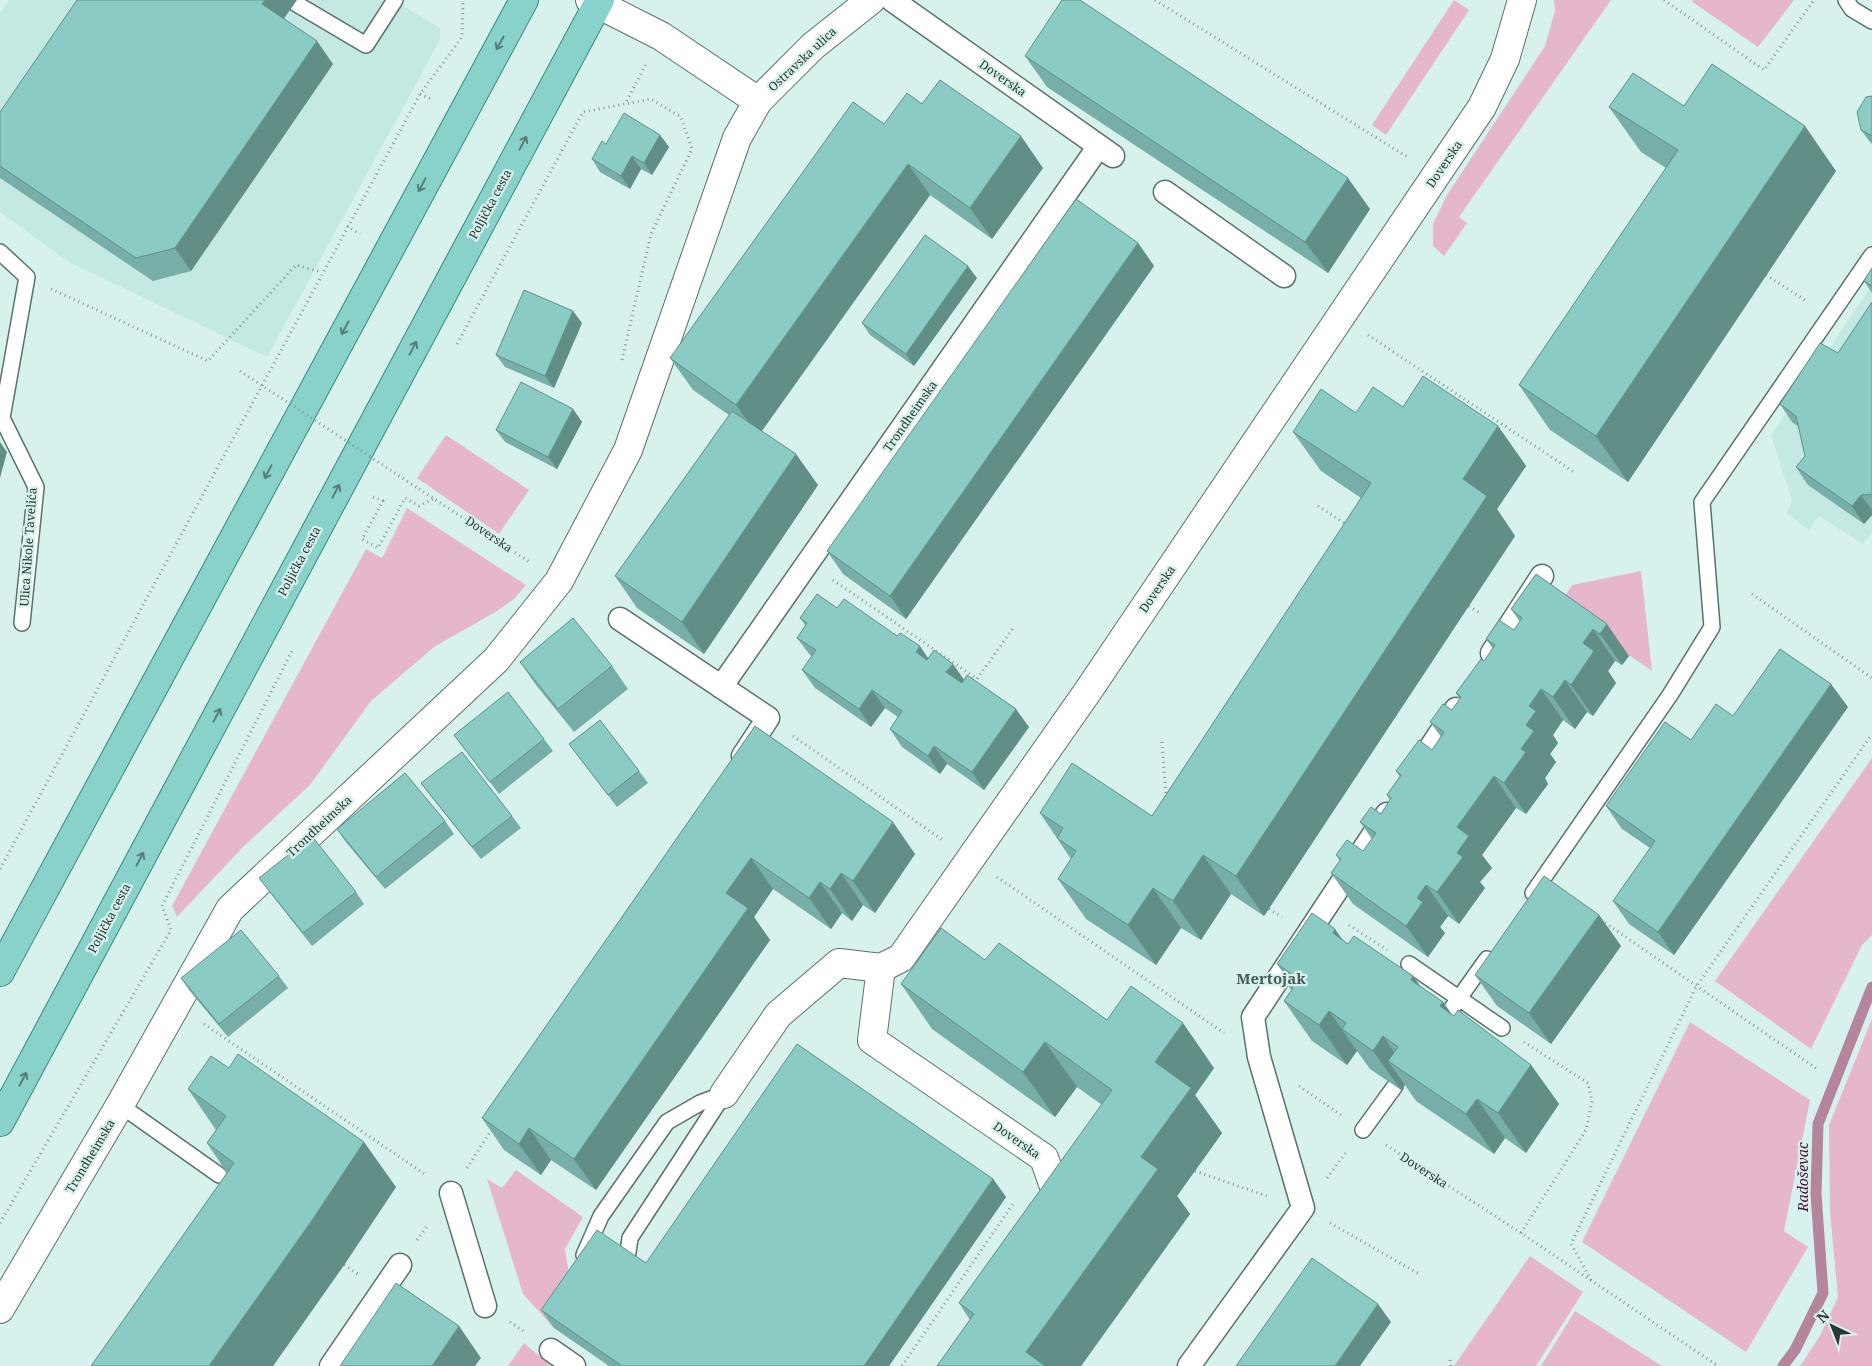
<svg xmlns="http://www.w3.org/2000/svg" width="1872" height="1366" viewBox="0 0 1872 1366" font-family="'Noto Serif',serif">
<style>
.built{fill:#c4e8e2}
.green{fill:#e6b6cd}
.lines{fill:none;stroke-linecap:round;stroke-linejoin:round}
.stream{stroke:#b5849d;stroke-width:11}
.service-casing{stroke:#5a716e;stroke-width:18}
.pedestrian-casing{stroke:#5a716e;stroke-width:25}
.minor-casing{stroke:#5a716e;stroke-width:30}
.primary-casing{stroke:#36887f;stroke-width:30}
.path{stroke:#849793;stroke-width:3;stroke-dasharray:1 4;stroke-linecap:butt}
.service{stroke:#fff;stroke-width:15}
.pedestrian{stroke:#fff;stroke-width:22}
.minor{stroke:#fff;stroke-width:28}
.primary{stroke:#89d2ca;stroke-width:28}
.path-bridge{stroke:#849793;stroke-width:3;stroke-dasharray:1 4;stroke-linecap:butt}
.wall{fill:#77afa8}
.shaded-wall{fill:#618f88}
.building{fill:#8accc3;stroke:#618f88}
.oneway{stroke:#567d78}
.labels{text-anchor:middle;dominant-baseline:central;stroke-width:4.5;stroke-linejoin:round;paint-order:stroke}
.street-label{font-size:12px;fill:#2c3735;stroke:#d7f2ed}
.water-label{font-size:14px;font-style:italic;fill:#4a0f33;stroke:#d7f2ed}
.quarter-label{font-size:15px;font-weight:bold;fill:#455c59;stroke:#d7f2ed}
</style>
<rect width="100%" height="100%" fill="#d7f2ed"/>
<path class="built" d="M9 0H393L440 28V40L267 357 69 262 0 212V13Z
M1872 285V533L1863 544 1819 516 1809 530 1786 513 1792 501 1771 435Z"/>
<path class="green" d="M1454 0 1469 10 1386 135 1372 125Z
M1554 0H1611L1459 217 1467 223 1444 256 1433 246V224L1447 195 1545 46 1555 11Z
M1694 0H1794L1758 47 1691 1Z
M446 435 529 490 499 534 417 478Z
M407 508 526 585 514 599 497 611 434 647 371 701 310 785 244 846 177 917 172 906 366 549 382 558Z
M1641 571 1652 671 1558 606 1572 585Z
M1872 758V935L1862 945 1811 1049 1715 981Z
M1872 1019V1366H1800L1820 1336 1838 1297 1830 1212 1829 1125Z
M1690 1022 1810 1100 1784 1231 1808 1247 1746 1352 1582 1242Z
M516 1170 583 1217 565 1249 573 1301 554 1328 523 1294 487 1179 502 1188Z
M1530 1256 1583 1292 1536 1366H1454Z
M1575 1311 1662 1366H1541Z
M524 1343 551 1366H508Z"/>
<g class="lines">
<path class="stream" d="M1783 1366 1795 1350 1823 1293 1816 1194 1818 1124 1872 987"/>
<defs>
<path id="service" d="M1846 0 1852 9 1872 21
M295 3 366 45 395 0
M0 252 27 277 2 418 36 487 22 623
M1533 893 1670 695 1712 627 1702 502 1872 255
M1409 964 1502 1028
M1442 1022 1487 959
M120 1105 219 1175
M1363 1130 1395 1086
M584 1255 601 1216 667 1122 700 1103 724 1094
M627 1259 630 1238 724 1094"/>
<path id="pedestrian" d="M892 0 1113 156
M1165 192 1284 276
M620 619 768 718 743 756
M1492 653 1542 576
M721 687 1099 146
M1413 774 1456 709
M451 1193 485 1306
M551 1350 574 1366
M331 1366 400 1265
M1189 1366 1303 1208 1259 1057 1253 1017 1387 814"/>
<path id="minor" d="M590 0 661 36 758 101
M881 968 872 1040 1044 1158 1057 1195 1048 1208
M724 1094 778 1015 839 963 881 968 901 958 1088 691 1482 107 1505 59 1522 0
M0 1309 120 1105 230 909 496 660 559 581 628 450 737 138 758 101 813 46 871 0"/>
<path id="primary" d="M0 972 524 0
M0 1122 600 0"/>
</defs>
<use href="#service" class="service-casing"/>
<use href="#pedestrian" class="pedestrian-casing"/>
<use href="#minor" class="minor-casing"/>
<use href="#primary" class="primary-casing"/>
<path class="path" d="M1155 0 1409 158
M1664 0 1764 70 1814 0
M420 94 433 100
M347 226 360 234
M1766 275 1808 302
M51 289 208 361 296 265 322 272
M1368 335 1574 472
M457 344 583 112 625 104 646 64
M622 360 651 234 692 149 681 117 651 99 626 104
M419 489 531 563
M373 497 383 501 362 539 378 548 405 498 419 506 435 498
M1318 506 1347 525
M833 580 977 679 1013 628
M1752 594 1872 678
M1469 606 1481 614
M793 736 944 841
M1162 742 1166 796
M0 869 420 94 462 37 463 0
M997 877 1224 1033
M1269 909 1282 917
M1601 920 1817 1069
M1349 925 1387 950
M204 1024 426 1175
M1299 1086 1341 1115
M1386 1145 1521 1233 1718 1366
M467 1168 492 1129
M1195 1171 1267 1196
M1327 1178 1347 1151
M0 1223 171 930 162 906 293 649
M1330 1223 1421 1275
M1521 1233 1586 1130 1592 1101 1588 1083 1524 1042
M417 1240 428 1225
M344 1265 358 1274
M1591 1280 1571 1244 1696 987 1872 734
M510 1322 526 1333
M1450 1360 1451 1366
M902 1366 1015 1201"/>
<use href="#service" class="service"/>
<use href="#pedestrian" class="pedestrian"/>
<use href="#minor" class="minor"/>
<use href="#primary" class="primary"/>
<path class="path-bridge" d="M240 371 419 489"/>
</g>
<path class="wall" d="M284 19 333 64 191 271 153 281 0 178V112Z
M1025 56 1370 209 1328 273 1047 87Z
M1872 96V144L1870 142 1861 130Z
M922 104 1043 168 992 239 930 195 762 431 818 485 704 654 637 608 615 576 729 415 693 390 670 358 884 124Z
M1684 106 1836 171 1628 482 1550 430 1519 385 1666 168 1641 152 1609 107Z
M660 135 669 147 652 175 641 169 630 189 600 172 592 159 606 144Z
M1138 243 1154 266 906 619 843 574 827 551Z
M1872 268V293L1864 281Z
M977 278 914 366 870 335 862 323Z
M1872 302V515L1864 524 1808 485 1796 467 1805 456 1799 427 1792 422 1780 404 1838 353Z
M582 323 554 388 505 367 496 355Z
M1403 407 1498 426 1526 466 1497 509 1515 536 1264 916 1231 894 1201 940 1181 928 1156 965 1086 919 1058 879 1071 859 1040 813 1152 816 1361 498 1321 471 1293 432 1356 413Z
M573 409 582 422 557 469 505 442 496 430Z
M1536 574 1629 656 1622 665 1615 661 1608 671 1616 683 1593 716 1587 712 1575 729 1563 720 1553 735 1558 743 1550 754 1556 762 1545 778 1548 784 1526 814 1516 808 1482 855 1492 868 1480 882 1485 888 1459 924 1448 916 1440 927 1445 933 1428 957 1353 904 1331 873 1340 861 1336 855 1363 851 1372 839 1360 822 1381 814 1390 800 1387 795 1400 777 1396 771 1432 750 1441 737 1430 722 1452 710 1460 699 1456 693 1484 661 1493 649 1486 639 1514 630 1520 622 1511 609Z
M837 608 928 658 964 680 1029 727 984 790 947 764 940 774 902 747 890 729 898 717 885 708 871 727 815 688 802 670 812 657 810 655 797 638 806 626 800 618Z
M520 662 612 666 628 689 574 732 536 685Z
M1848 707 1674 955 1629 924 1613 901 1650 848 1622 829 1606 806 1691 740 1733 716Z
M755 726 915 854 875 913 863 905 852 921 842 913 831 929 773 889 754 917 770 940 596 1190 551 1160 541 1175 504 1150 482 1118Z
M454 735 544 739 553 751 499 794Z
M569 744 639 771 648 783 617 807Z
M421 783 512 816 521 828 481 859 430 795Z
M445 821 454 834 385 889 345 841 337 829Z
M259 878 356 892 364 904 312 946 268 890Z
M1599 915 1621 946 1551 1044 1497 1006 1475 975Z
M1343 940 1348 944 1413 976 1421 987 1443 1002 1452 1015 1531 1065 1559 1104 1526 1153 1505 1138 1494 1154 1416 1101 1405 1085 1401 1090 1370 1069 1357 1051 1347 1065 1312 1041 1284 1001 1292 991 1287 984 1289 981 1277 964Z
M985 960 1107 1020 1214 1068 1195 1095 1222 1133 1177 1196 1190 1214 1081 1366H937L970 1320 959 1303 1102 1105 1077 1087 1055 1117 932 1029 901 984Z
M279 976 288 988 228 1037 189 990 181 978Z
M188 1089 396 1187 344 1265 273 1366H91L227 1173 207 1143 216 1130Z
M993 1179 1006 1197 889 1366H609L554 1328 541 1310 646 1263Z"/>
<path class="shaded-wall" d="M265 0H297L278 27 262 4Z
M317 41 333 64 191 271 175 248Z
M1805 126 1836 171 1628 482 1596 436Z
M660 135 669 147 652 175 644 163Z
M1021 136 1043 168 992 239 970 208Z
M632 156 641 169 630 189 621 176Z
M908 164 930 195 758 436 736 405Z
M1348 178 1370 209 1328 273 1305 242Z
M1138 243 1154 266 906 619 890 596Z
M968 266 977 278 914 366 906 354Z
M573 311 582 323 554 388 545 376Z
M573 409 582 422 557 469 548 457Z
M1498 426 1526 466 1497 509 1515 536 1264 916 1236 876 1463 479Z
M0 442 7 452 0 478Z
M796 454 818 485 704 654 682 622Z
M1861 495 1872 510V515L1864 524 1852 506Z
M1607 624 1629 656 1622 665 1600 634Z
M1593 629 1615 661 1608 671 1616 683 1593 716 1571 685 1583 643Z
M920 646 932 664 916 652Z
M953 664 965 681 959 690 946 672Z
M1565 680 1587 712 1575 729 1553 697Z
M1831 684 1848 707 1674 955 1658 932Z
M1541 689 1563 720 1553 735 1558 743 1550 754 1556 762 1545 778 1548 784 1526 814 1504 783 1521 749 1526 725 1529 706Z
M872 690 885 708 871 727 859 709Z
M1016 709 1029 727 984 790 972 772Z
M934 746 947 764 940 774 928 756Z
M1494 776 1516 808 1482 855 1492 868 1480 882 1485 888 1459 924 1437 892 1457 827Z
M893 822 915 854 875 913 853 881Z
M1203 855 1231 894 1201 940 1173 901Z
M751 858 773 889 754 917 770 940 596 1190 574 1159 726 893Z
M841 873 863 905 852 921 830 889Z
M820 882 842 913 831 929 809 898Z
M1426 885 1448 916 1440 927 1445 933 1428 957 1406 926 1417 898Z
M1153 888 1181 928 1156 965 1128 925Z
M1599 915 1621 946 1551 1044 1529 1013Z
M1335 929 1363 969 1333 933Z
M1413 976 1441 1016 1411 980Z
M1443 1002 1471 1041 1440 1006Z
M1329 1011 1357 1051 1347 1065 1319 1025Z
M1183 1023 1214 1068 1195 1095 1222 1133 1177 1196 1190 1214 1081 1366H1036L1026 1352 1141 1157 1155 1062Z
M1383 1036 1411 1076 1388 1061 1405 1085 1401 1090 1373 1051Z
M1045 1042 1077 1087 1055 1117 1023 1072Z
M1531 1065 1559 1104 1526 1153 1498 1113Z
M1477 1099 1505 1138 1494 1154 1466 1114Z
M529 1128 551 1160 541 1175 519 1144Z
M364 1142 396 1187 344 1265 273 1366H209Z
M993 1179 1006 1197 889 1366H864Z
M1378 1304 1391 1322 1360 1366H1335Z
M459 1326 481 1358 475 1366H432Z"/>
<path class="building" d="M77 0H265L262 4 317 41 175 248 136 258 0 166V112Z
M1062 0H1080L1348 178 1305 242 1025 56Z
M1712 64 1805 126 1596 436 1519 385 1678 150 1609 107 1633 73 1684 106Z
M940 80 1021 136 970 208 908 164 736 405 670 358 853 102 884 124 907 93 922 104Z
M1872 96V136L1861 130 1857 112 1866 97Z
M624 113 660 135 644 163 632 156 621 176 592 159 602 141 606 144Z
M1076 199 1138 243 890 596 827 551Z
M925 235 968 266 906 354 862 323Z
M1872 268V286L1864 281Z
M524 290 573 311 545 376 496 355Z
M1872 302V494L1861 495 1852 506 1796 467 1805 456 1796 416 1780 404 1820 343 1838 353Z
M1423 376 1498 426 1463 479 1487 496 1236 876 1203 855 1173 901 1153 888 1128 925 1058 879 1076 851 1057 838 1063 828 1040 813 1072 763 1152 816 1371 483 1293 432 1321 389 1356 413 1373 387 1403 407Z
M521 382 573 409 548 457 496 430Z
M732 411 796 454 682 622 615 576Z
M1536 574 1607 624 1600 634 1593 629 1583 643 1594 651 1571 685 1565 680 1553 697 1541 689 1529 706 1536 711 1526 725 1534 731 1521 749 1526 752 1504 783 1494 776 1457 827 1469 836 1457 853 1463 857 1437 892 1426 885 1417 898 1423 902 1406 926 1331 873 1341 859 1336 855 1347 840 1363 851 1376 833 1360 822 1371 807 1381 814 1391 798 1387 795 1401 775 1396 771 1419 740 1432 750 1444 732 1430 722 1443 704 1452 710 1461 697 1456 693 1481 659 1484 661 1495 645 1486 639 1499 620 1514 630 1522 618 1511 609Z
M817 594 837 608 844 599 897 636 900 633 920 646 916 652 927 660 934 650 953 664 946 672 962 683 967 675 1016 709 972 772 934 746 928 756 890 729 902 711 872 690 859 709 802 670 816 650 797 638 807 623 800 618Z
M573 618 612 666 558 709 520 662Z
M1780 649 1831 684 1658 932 1613 901 1655 841 1606 806 1665 722 1691 740 1716 704 1733 716Z
M508 692 544 739 490 782 454 735Z
M600 720 639 771 608 795 569 744Z
M755 726 893 822 853 881 841 873 830 889 820 882 809 898 751 858 726 893 748 908 574 1159 529 1128 519 1144 482 1118Z
M462 752 512 816 472 847 421 783Z
M405 773 445 821 376 877 337 829Z
M312 836 356 892 303 933 259 878Z
M1544 876 1599 915 1529 1013 1475 975Z
M1312 913 1335 929 1333 933 1348 944 1354 936 1413 976 1411 980 1443 1002 1440 1006 1454 1016 1458 1010 1531 1065 1498 1113 1477 1099 1466 1114 1388 1061 1398 1047 1383 1036 1373 1051 1342 1029 1346 1023 1329 1011 1319 1025 1284 1001 1293 988 1287 984 1293 975 1277 964Z
M941 928 985 960 999 943 1107 1020 1131 986 1183 1023 1155 1062 1191 1088 1141 1157 1158 1169 1026 1352 1045 1366H937L974 1314 959 1303 1112 1090 1045 1042 1023 1072 901 984Z
M241 930 279 976 219 1024 181 978Z
M797 1044 993 1179 864 1366H622L541 1310 597 1230 646 1263Z
M238 1054 364 1142 313 1219 209 1366H91L234 1163 207 1143 226 1116 188 1089 211 1056 229 1068Z
M1312 1258 1378 1304 1335 1366H1236Z
M396 1283 459 1326 432 1366H340Z"/>
<defs><path id="oneway-shaft" d="M-6 0H5M1.5-3L5.5 0L1.5 3" fill="none" stroke-width="1.6" stroke-linecap="round" stroke-linejoin="round" transform="scale(1.25)"/></defs>
<g class="oneway">
<use href="#oneway-shaft" transform="translate(500 43) rotate(119)"/>
<use href="#oneway-shaft" transform="translate(523 143) rotate(-62)"/>
<use href="#oneway-shaft" transform="translate(422 185) rotate(118)"/>
<use href="#oneway-shaft" transform="translate(345 328) rotate(118)"/>
<use href="#oneway-shaft" transform="translate(413 348) rotate(-62)"/>
<use href="#oneway-shaft" transform="translate(268 472) rotate(118)"/>
<use href="#oneway-shaft" transform="translate(336 491) rotate(-62)"/>
<use href="#oneway-shaft" transform="translate(217 715) rotate(-62)"/>
<use href="#oneway-shaft" transform="translate(140 859) rotate(-62)"/>
<use href="#oneway-shaft" transform="translate(23 1079) rotate(-62)"/>
</g>
<g class="labels">
<g class="street-label">
<text transform="translate(802 59) rotate(-43)">Ostravska ulica</text>
<text transform="translate(1003 78) rotate(35)">Doverska</text>
<text transform="translate(1444 164) rotate(-56)">Doverska</text>
<text transform="translate(490 204) rotate(-62)">Poljička cesta</text>
<text transform="translate(910 416) rotate(-55)">Trondheimska</text>
<text transform="translate(489 534) rotate(34)">Doverska</text>
<text transform="translate(28 547) rotate(-86)">Ulica Nikole Tavelića</text>
<text transform="translate(299 561) rotate(-62)">Poljička cesta</text>
<text transform="translate(1157 589) rotate(-56)">Doverska</text>
<text transform="translate(319 826) rotate(-43)">Trondheimska</text>
<text transform="translate(109 918) rotate(-62)">Poljička cesta</text>
<text transform="translate(1017 1140) rotate(35)">Doverska</text>
<text transform="translate(90 1156) rotate(-59)">Trondheimska</text>
<text transform="translate(1424 1170) rotate(33)">Doverska</text>
</g>
<g class="water-label">
<text transform="translate(1802 1177) rotate(-90)">Radoševac</text>
</g>
<g class="quarter-label">
<text x="1271" y="978">Mertojak</text>
</g>
</g>
<g transform="translate(1832 1326) rotate(317)" stroke="#d7f2ed" stroke-width="4" paint-order="stroke">
<path d="M0-4L9 19L0 12L-9 19Z" fill="#2c3735"/>
<text y="-8" font-size="14" font-weight="bold" text-anchor="middle" fill="#2c3735">N</text>
</g>
</svg>
